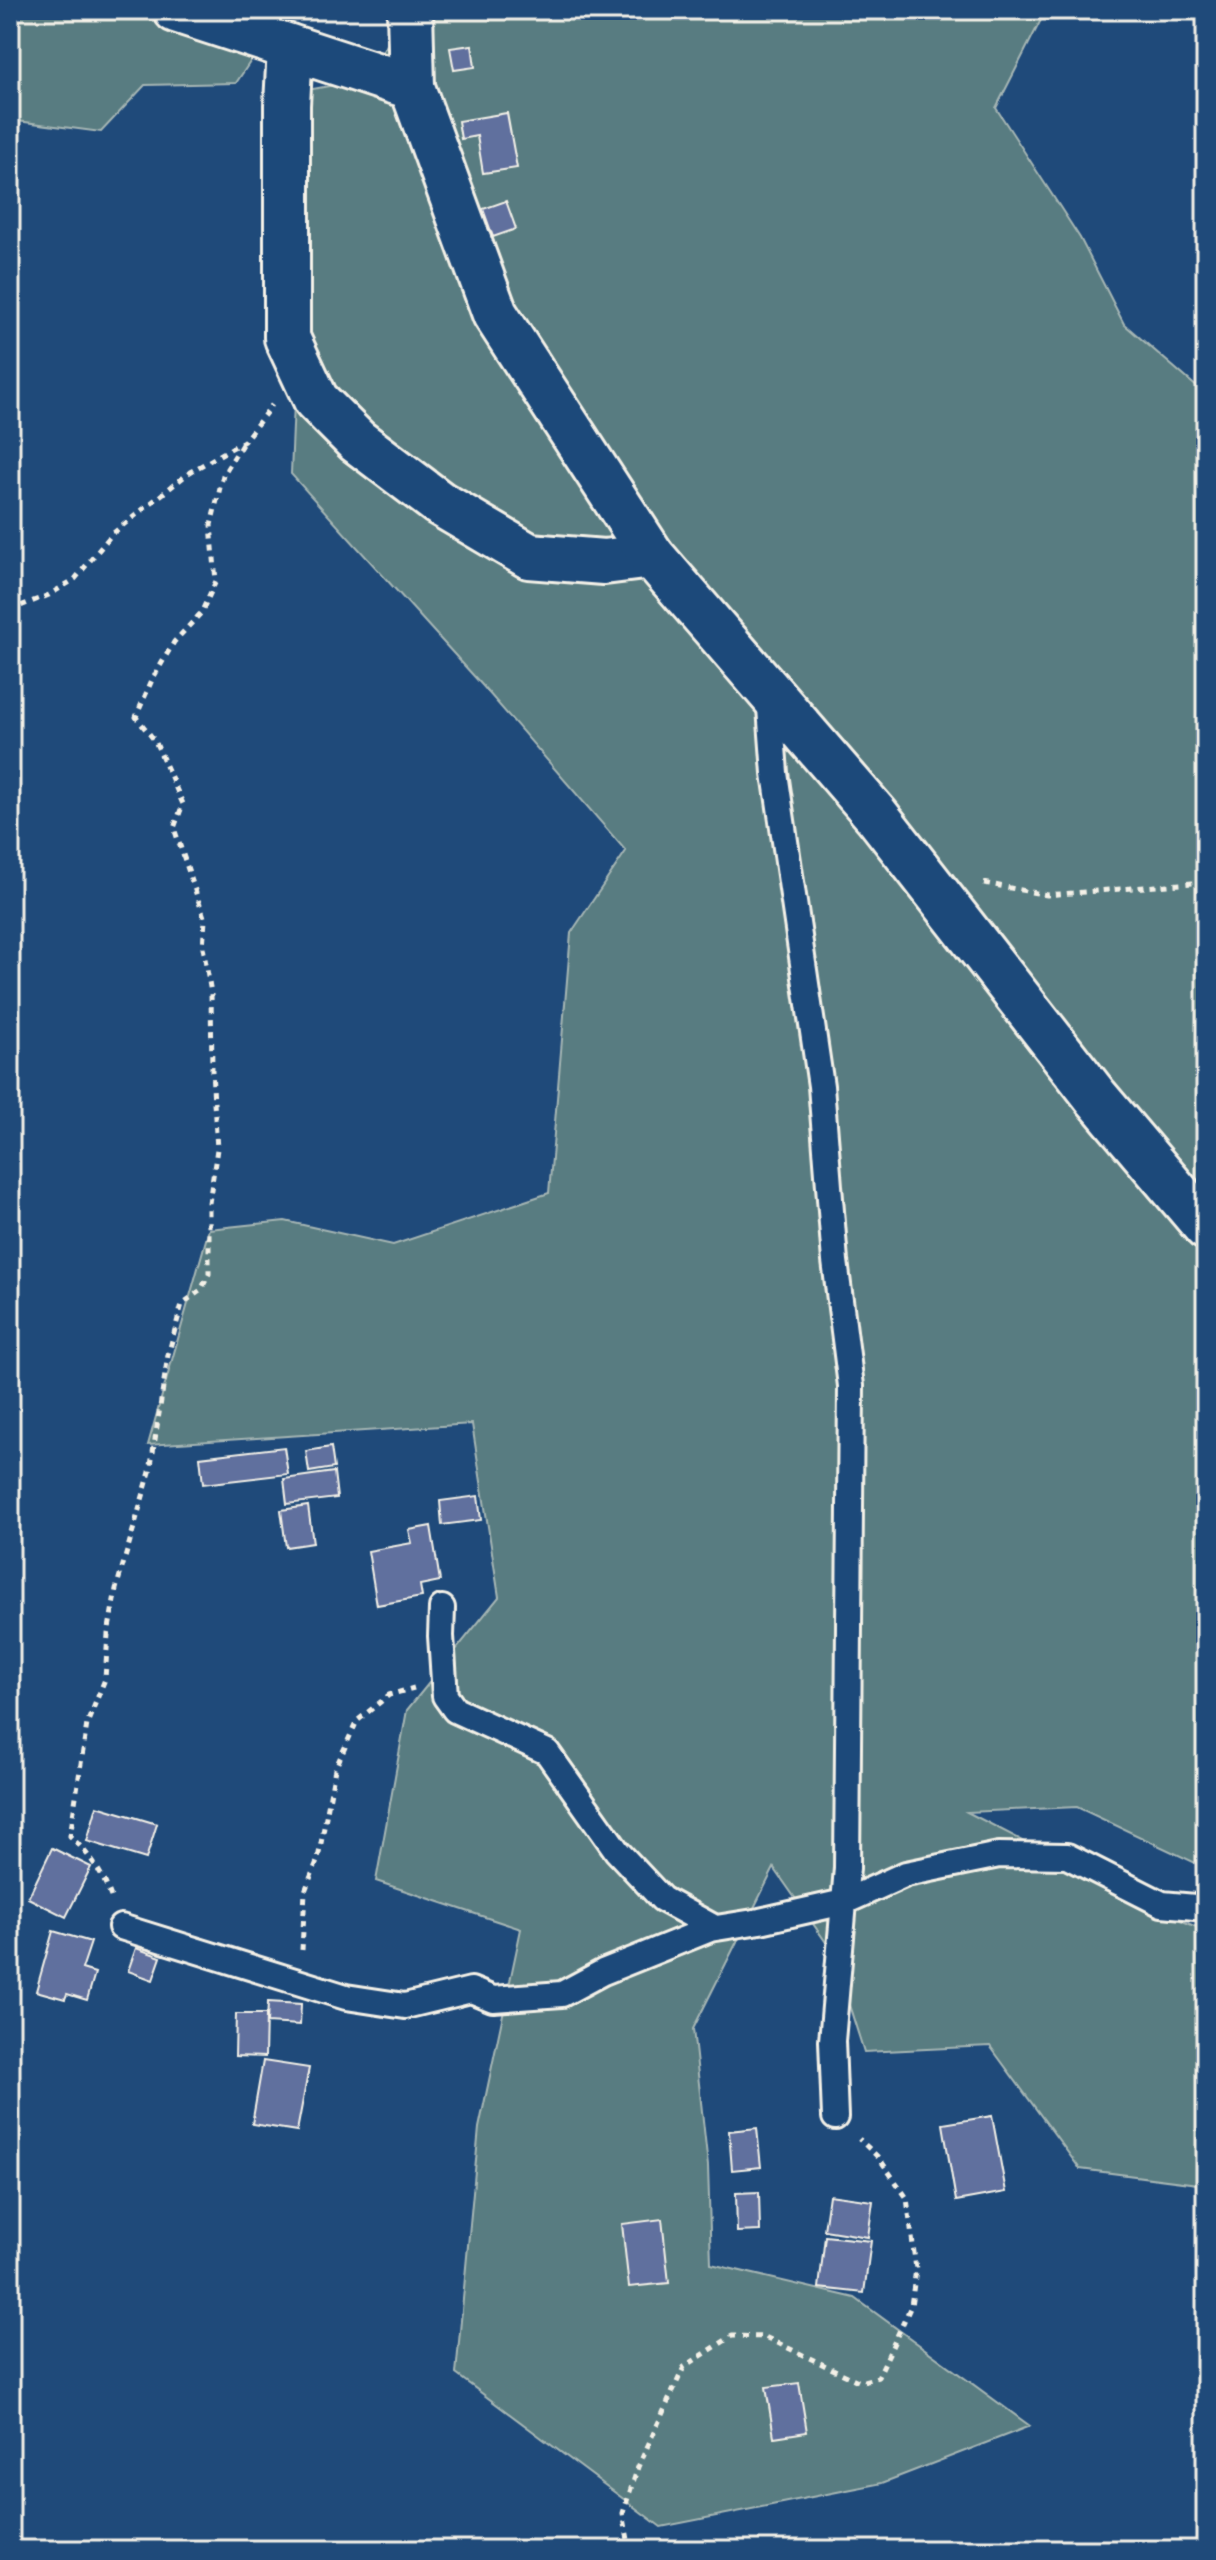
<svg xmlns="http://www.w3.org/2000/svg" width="1216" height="2560" viewBox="0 0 1216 2560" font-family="Dekko,sans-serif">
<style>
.green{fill:#587c81;stroke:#a6b6b4;stroke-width:2}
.building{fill:#60709e;stroke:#f4f1e8;stroke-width:2}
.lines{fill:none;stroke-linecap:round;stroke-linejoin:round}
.lane-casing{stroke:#f4f1e8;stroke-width:30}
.street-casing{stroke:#f4f1e8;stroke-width:50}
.secondary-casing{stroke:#f4f1e8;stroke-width:50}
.path{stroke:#f4f1e8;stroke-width:5;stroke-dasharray:6 6;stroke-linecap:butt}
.lane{stroke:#1f4a7a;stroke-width:24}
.street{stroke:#1f4a7a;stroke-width:44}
.secondary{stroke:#1f4a7a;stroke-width:44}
</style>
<rect width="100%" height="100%" fill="#1f4a7a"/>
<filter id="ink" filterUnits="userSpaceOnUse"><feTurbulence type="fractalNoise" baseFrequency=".0125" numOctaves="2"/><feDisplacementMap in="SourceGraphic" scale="16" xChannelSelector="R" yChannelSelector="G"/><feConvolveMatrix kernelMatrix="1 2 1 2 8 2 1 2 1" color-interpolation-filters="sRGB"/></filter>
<g filter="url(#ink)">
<path class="green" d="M10 10H201L266 38 236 83 145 85 101 132 10 120Z
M412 10H1046L996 108 1080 238 1124 324 1206 395V1868L1077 1807 967 1812 1157 1910 1206 1931V2185L1080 2169 990 2046 864 2052 832 1951 774 1868 693 2029 708 2166 711 2264 855 2298 1030 2426 882 2483 661 2527 456 2374 479 2128 521 1929 376 1881 407 1710 499 1597 472 1424 148 1445 209 1229 285 1221 393 1245 549 1193 571 933 626 851 482 685 291 474 307 90 362 80Z"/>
<path class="building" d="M472 45 475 67 454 70 450 48Z
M507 113 517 168 483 173 477 136 461 139 458 121Z
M506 201 516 229 493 237 483 209Z
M284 1447 288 1474 203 1484 200 1457Z
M331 1447 334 1468 309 1472 306 1451Z
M334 1472 337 1498 287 1504 284 1479Z
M478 1496 481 1520 442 1525 440 1501Z
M308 1506 313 1543 286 1547 281 1510Z
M431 1526 440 1581 420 1585 422 1597 377 1605 368 1551 412 1543 409 1530Z
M97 1806 157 1824 146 1859 87 1841Z
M52 1848 91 1867 66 1917 28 1898Z
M53 1931 91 1942 82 1969 95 1973 87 2000 67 1994 65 1999 36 1991Z
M136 1948 161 1957 153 1980 128 1971Z
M268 2002 301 2004 300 2025 267 2023Z
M236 2014H266L265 2057 235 2056Z
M263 2061 309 2068 297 2131 252 2124Z
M992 2116 1006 2192 956 2201 943 2124Z
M757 2128 761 2167 732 2170 729 2131Z
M759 2192 760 2231 737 2232 736 2193Z
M829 2195 873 2201 868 2237 824 2230Z
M662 2219 669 2283 629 2287 622 2224Z
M825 2236 871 2241 864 2293 819 2288Z
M799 2383 807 2432 774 2437 766 2387Z"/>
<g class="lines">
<defs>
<path id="lane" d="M769 695 775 773 821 1086 835 1261 851 1386 847 1868 832 2041 835 2117
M442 1608 441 1636 445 1696 455 1710 547 1752 617 1851 662 1899 715 1928
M121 1927 346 1997 405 2006 471 1990 493 1999 562 1994 603 1972 710 1929 760 1921 844 1902 906 1874 999 1855 1067 1856 1162 1904 1206 1908"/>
<path id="street" d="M176 10 412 87
M290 47 287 105V338L316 400 357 441 439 503 529 556 604 562 652 556"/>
<path id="secondary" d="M410 10 412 87 495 314 652 556 877 816 1096 1097 1206 1227"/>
</defs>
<use href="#lane" class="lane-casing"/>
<use href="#street" class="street-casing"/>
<use href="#secondary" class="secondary-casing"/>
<path class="path" d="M10 610 49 595 75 579 112 534 190 472 244 441 272 405
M984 883 1047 895 1206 882
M111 1897C102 1872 89 1854 70 1836L87 1724 105 1679 108 1634 116 1589 150 1472 168 1355 182 1304 201 1290 209 1274V1203L217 1149 212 1071 211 993 203 947 205 920 174 828 183 804 155 741 136 717 152 680 174 642 201 613 216 581 211 525 223 475 244 441
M302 1950 305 1891 318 1859 335 1769 357 1721 389 1695 414 1688
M626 2550 629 2545 623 2513 638 2467 684 2367 732 2336 765 2337 860 2382 878 2377 911 2306 916 2269 907 2198 879 2158 859 2139"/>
<use href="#lane" class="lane"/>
<use href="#street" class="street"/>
<use href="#secondary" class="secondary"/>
</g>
</g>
<rect width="1216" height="2560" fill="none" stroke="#1f4a7a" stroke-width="40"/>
<rect x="20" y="20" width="1176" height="2520" fill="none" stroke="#f4f1e8" stroke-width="3" filter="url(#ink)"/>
</svg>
